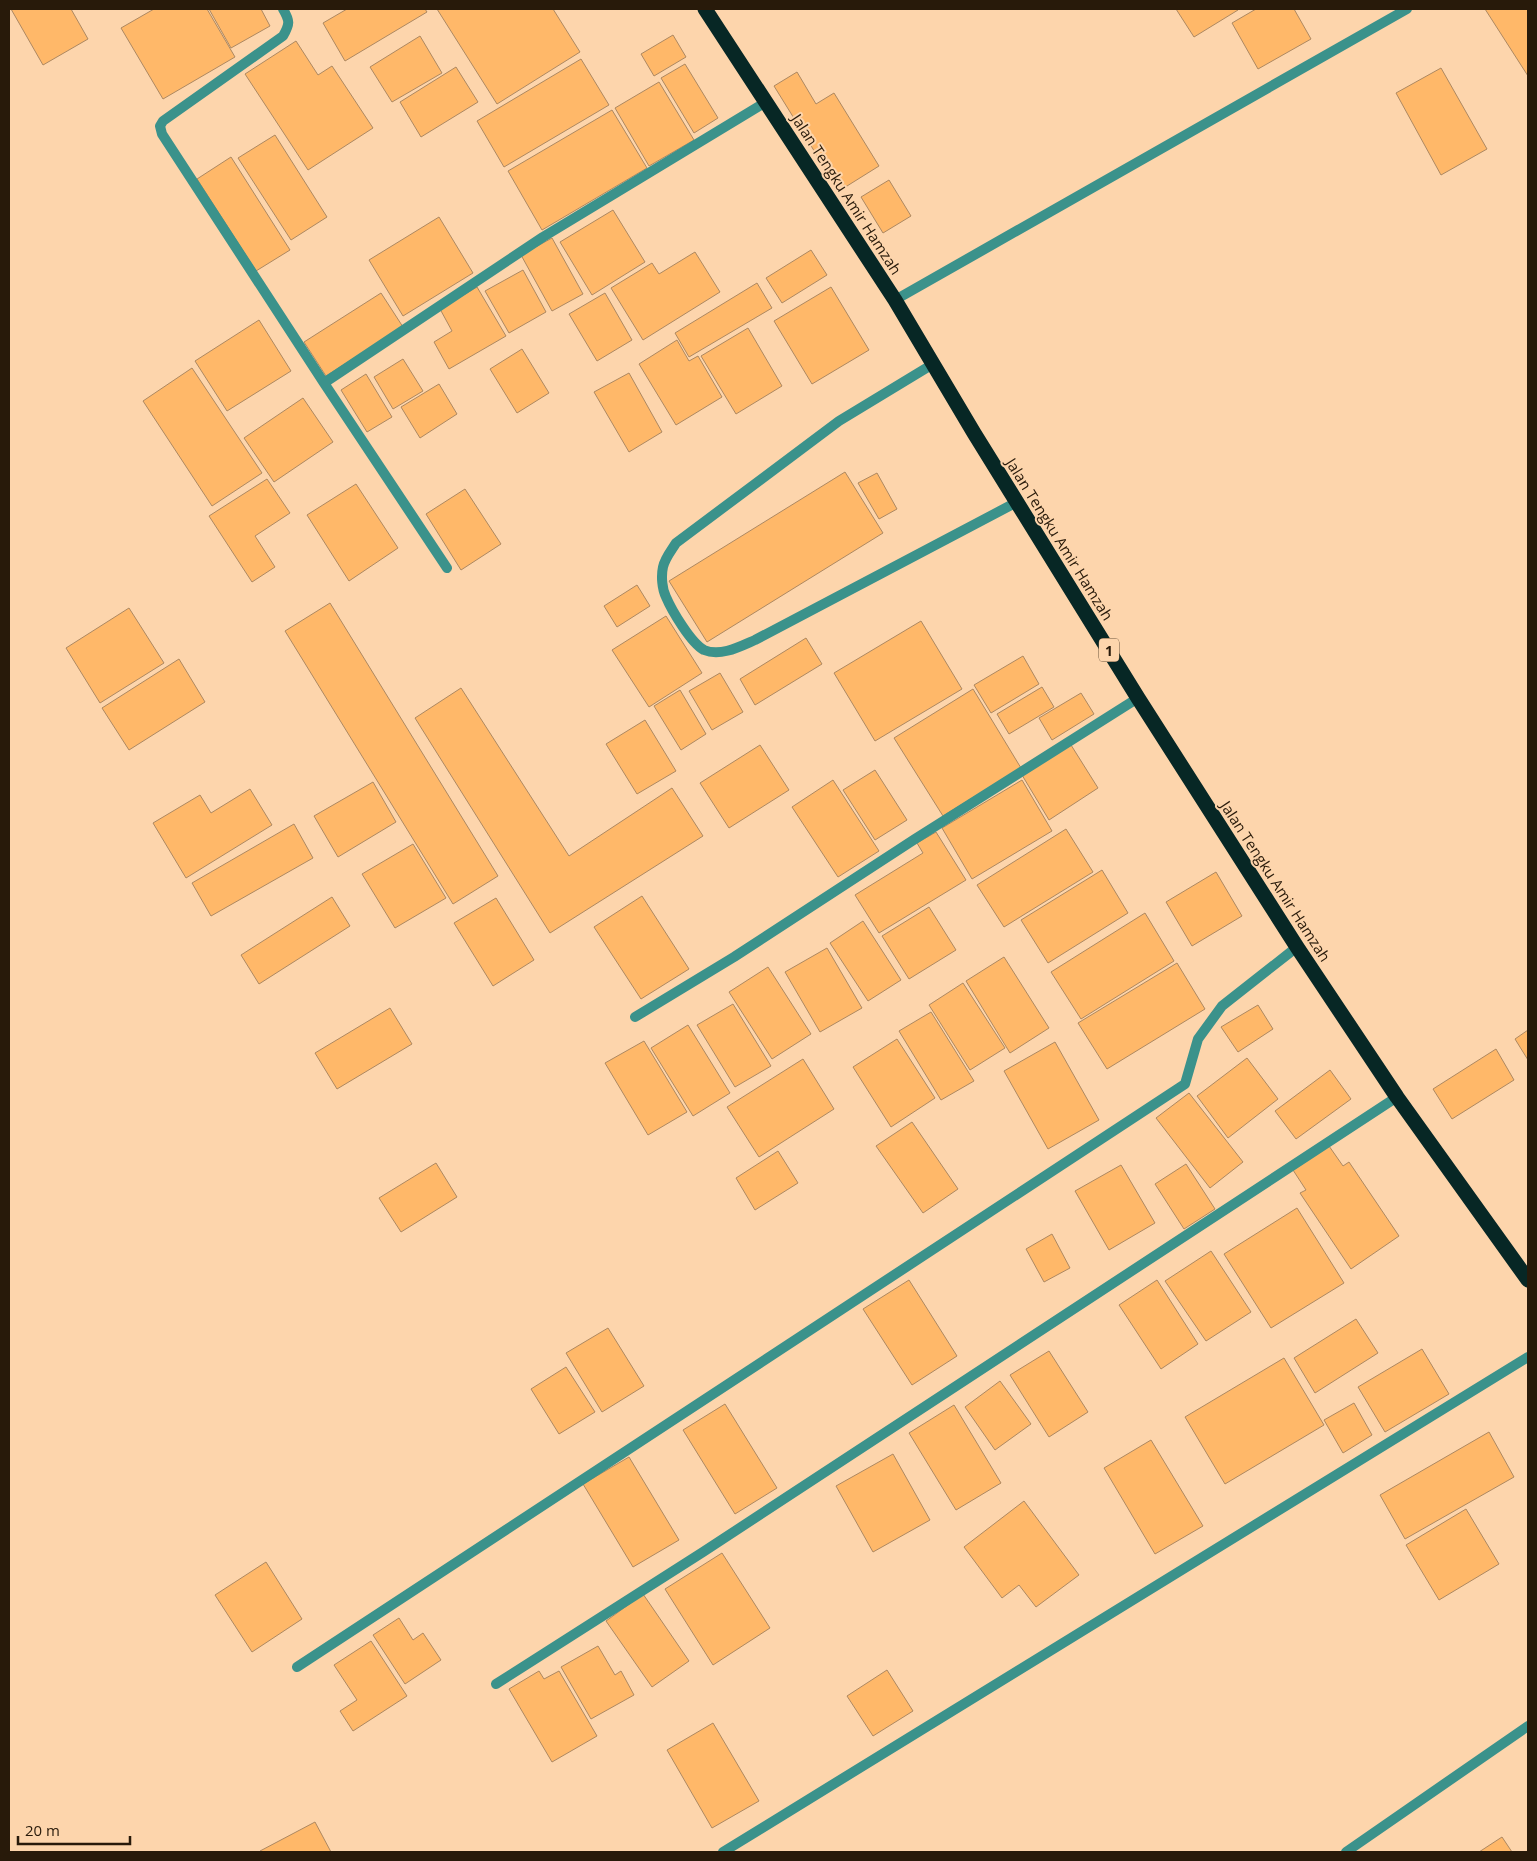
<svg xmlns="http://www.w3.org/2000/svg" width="1537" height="1861" viewBox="0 0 1537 1861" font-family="'Open Sans',sans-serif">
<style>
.building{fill:#ffb869;stroke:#ad8861}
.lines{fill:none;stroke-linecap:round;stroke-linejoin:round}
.lane{stroke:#3b928b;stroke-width:10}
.street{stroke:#3b928b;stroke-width:10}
.highway{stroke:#072725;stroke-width:15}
.labels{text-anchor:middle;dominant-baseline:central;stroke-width:4;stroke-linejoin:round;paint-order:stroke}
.shield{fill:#fdd5ac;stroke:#68523b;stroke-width:1}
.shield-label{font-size:14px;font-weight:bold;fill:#281a0a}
.street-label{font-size:15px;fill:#281a0a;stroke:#fdd5ac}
</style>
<rect width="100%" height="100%" fill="#fdd5ac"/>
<path class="building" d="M11 9H71L88 39 43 65Z
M154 9H207L235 57 163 99 121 28Z
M209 9H261L270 26 231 48Z
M347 9H425L427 12 345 61 323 23Z
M437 9H553L580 52 497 104Z
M1176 9H1238V10L1194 37Z
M1256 9H1294L1311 39 1258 69 1232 23Z
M1485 9H1528V76Z
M673 35 686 57 654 76 641 54Z
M420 36 442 73 392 102 370 67Z
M296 41 318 75 332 66 373 128 308 170 245 74Z
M581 59 609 105 504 167 477 121Z
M685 64 718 118 694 133 661 78Z
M456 67 478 102 421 137 400 102Z
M1441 68 1487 149 1441 175 1396 93Z
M797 72 816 104 834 93 879 166 839 191 774 86Z
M659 82 694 140 649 166 615 108Z
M612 110 647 168 542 230 508 171Z
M275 135 327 217 291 240 238 158Z
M231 157 290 250 256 271 197 179Z
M889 180 911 216 883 233 861 197Z
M613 210 645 262 592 295 560 242Z
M439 217 473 273 403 316 369 260Z
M552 238 583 294 552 311 521 255Z
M811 250 827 275 782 303 766 278Z
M695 252 720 292 643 340 611 288 652 263 659 274Z
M523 270 546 312 509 333 485 291Z
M757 283 772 308 689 357 675 333Z
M477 287 506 336 449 369 434 342 452 331 440 309Z
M831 287 869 350 812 384 774 321Z
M381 293 403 327 326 376 304 342Z
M605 293 632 340 597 361 569 314Z
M259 320 291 371 227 411 195 361Z
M748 328 782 386 736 414 701 356Z
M677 340 689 361 698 356 722 397 676 425 639 364Z
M522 349 549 393 517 413 490 369Z
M403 359 423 391 393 409 374 377Z
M192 368 262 473 212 506 143 401Z
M629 373 662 432 629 452 594 392Z
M366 374 392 417 367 432 341 390Z
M439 384 457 414 420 438 401 407Z
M303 398 333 442 274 482 244 438Z
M845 472 883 533 707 642 669 581Z
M877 473 897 509 879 519 858 483Z
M267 479 290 513 255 536 275 567 252 582 209 516Z
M356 484 398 548 349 581 307 515Z
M465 489 501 544 461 570 426 514Z
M637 585 650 606 617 627 604 606Z
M330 603 498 876 453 904 285 631Z
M129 608 164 663 100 703 66 648Z
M666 616 702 673 649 707 612 650Z
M921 621 962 689 875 741 834 673Z
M806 638 822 664 755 705 740 679Z
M1023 656 1039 684 991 713 974 685Z
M179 659 205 702 129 750 102 708Z
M720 673 743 712 712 730 689 691Z
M1042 687 1054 707 1009 734 997 714Z
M461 688 569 856 672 788 703 836 550 933 415 718Z
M973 689 1021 768 943 816 894 738Z
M680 690 706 734 681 750 654 706Z
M1081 693 1094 714 1052 740 1039 718Z
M645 720 676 771 637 794 606 744Z
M760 745 789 790 729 828 700 783Z
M1071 745 1098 788 1049 820 1022 775Z
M875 770 907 820 875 840 843 790Z
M833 780 879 851 838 877 792 807Z
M1022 780 1052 831 972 879 942 828Z
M373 782 396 822 338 857 314 816Z
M250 789 272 825 186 878 153 823 200 795 211 813Z
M294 824 313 858 211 916 192 883Z
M1066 829 1093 872 1004 927 977 885Z
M936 832 966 880 879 933 855 895 923 853 917 843Z
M413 844 446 898 395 928 362 874Z
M1102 870 1128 913 1048 963 1021 920Z
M1216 872 1242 916 1192 946 1166 902Z
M642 896 689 969 641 999 594 927Z
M332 897 350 926 259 984 241 955Z
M496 898 534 960 493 986 454 923Z
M929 907 956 950 909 979 882 936Z
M1145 913 1174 961 1081 1019 1051 972Z
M863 921 901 980 868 1001 830 943Z
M827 948 862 1008 820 1032 785 972Z
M1004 957 1049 1028 1010 1053 966 981Z
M1177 963 1205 1009 1107 1069 1078 1023Z
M768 967 811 1034 772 1059 729 992Z
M963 983 1005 1048 970 1070 929 1005Z
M733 1004 771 1066 735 1087 697 1025Z
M1258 1005 1273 1029 1238 1052 1221 1027Z
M390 1008 412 1044 337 1089 315 1053Z
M931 1012 974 1081 941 1100 899 1031Z
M688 1025 730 1093 693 1116 651 1048Z
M1528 1030V1060L1515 1039Z
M897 1039 935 1098 891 1127 853 1067Z
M644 1041 687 1112 648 1135 605 1063Z
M1055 1042 1099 1120 1048 1149 1004 1071Z
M1496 1049 1514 1080 1452 1119 1433 1089Z
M1247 1058 1278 1099 1228 1138 1197 1096Z
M803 1059 834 1109 759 1157 727 1107Z
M1330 1070 1351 1099 1296 1139 1275 1111Z
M1189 1093 1243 1162 1210 1188 1156 1118Z
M912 1122 958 1189 923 1213 876 1146Z
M1329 1146 1343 1166 1349 1162 1399 1236 1351 1269 1300 1193 1306 1190 1293 1170Z
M778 1151 798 1183 755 1210 736 1178Z
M436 1163 457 1197 401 1232 379 1198Z
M1186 1164 1215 1209 1184 1229 1155 1184Z
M1121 1165 1155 1223 1109 1250 1075 1191Z
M1297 1208 1344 1283 1271 1328 1224 1254Z
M1052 1234 1070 1268 1044 1282 1026 1249Z
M1211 1251 1251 1312 1206 1341 1165 1281Z
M909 1280 957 1356 912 1385 863 1309Z
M1157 1280 1198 1344 1161 1369 1119 1305Z
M1356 1319 1378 1353 1315 1393 1294 1358Z
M608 1328 644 1386 602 1412 566 1353Z
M1422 1349 1449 1394 1385 1432 1358 1387Z
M1049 1351 1088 1412 1049 1437 1010 1375Z
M1284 1358 1324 1425 1225 1484 1185 1417Z
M566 1367 595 1412 559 1434 531 1389Z
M1000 1381 1031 1424 995 1450 965 1407Z
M1354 1403 1372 1435 1343 1453 1324 1420Z
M725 1404 777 1488 735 1514 683 1430Z
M954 1405 1001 1483 956 1510 909 1433Z
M1489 1432 1514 1477 1405 1539 1380 1495Z
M1151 1440 1203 1526 1155 1554 1104 1468Z
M893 1454 930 1520 873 1552 836 1486Z
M629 1457 679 1540 633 1567 583 1484Z
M1024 1501 1079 1575 1036 1607 1019 1585 1002 1598 964 1547Z
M1466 1509 1499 1564 1439 1600 1406 1545Z
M722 1553 770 1628 713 1665 665 1589Z
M266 1562 302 1619 252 1652 215 1595Z
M643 1594 689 1661 652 1687 606 1621Z
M399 1618 413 1640 423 1633 441 1660 405 1684 373 1635Z
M371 1641 407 1696 353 1731 340 1711 357 1700 334 1665Z
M598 1646 615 1675 621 1671 634 1695 591 1719 561 1667Z
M887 1670 913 1711 873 1736 847 1696Z
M539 1671 544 1679 559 1671 597 1736 552 1762 509 1689Z
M713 1723 759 1801 712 1828 667 1750Z
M315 1822 331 1852H260V1851Z
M1502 1837 1512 1852H1479Z"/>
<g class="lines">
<path class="lane" d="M933 364 839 421 676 543C671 551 665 558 663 567 661 576 662 589 666 597 672 611 691 643 704 650 721 657 741 646 755 640L1017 502"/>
<path class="street" d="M283 9C290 21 290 24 283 36L163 121 160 126 162 134 324 383 447 568
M895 300 1407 9
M324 383 543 237 766 102
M635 1017 734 957 915 839 1138 698
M297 1667 1185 1084 1198 1039 1222 1006 1297 947
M496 1684 703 1552 1397 1097
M723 1852 1528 1357
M1346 1852 1528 1726"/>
<path class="highway" d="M705 9 895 300 974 433 1138 698 1297 947 1397 1097 1528 1280"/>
</g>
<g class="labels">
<rect class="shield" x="1099" y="638.5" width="20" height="23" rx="4"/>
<g class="shield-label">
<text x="1109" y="650">1</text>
</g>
<g class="street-label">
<text transform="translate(847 194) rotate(57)">Jalan Tengku Amir Hamzah</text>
<text transform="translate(1060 539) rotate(58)">Jalan Tengku Amir Hamzah</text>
<text transform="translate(1276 881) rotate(57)">Jalan Tengku Amir Hamzah</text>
</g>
</g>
<rect width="1537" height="1861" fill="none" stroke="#281a0a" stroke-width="20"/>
<path d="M18 1836v8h112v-8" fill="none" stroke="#281a0a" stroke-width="2.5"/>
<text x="25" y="1836" font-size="15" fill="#281a0a" stroke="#fdd5ac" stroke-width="4" paint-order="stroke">20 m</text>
</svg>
